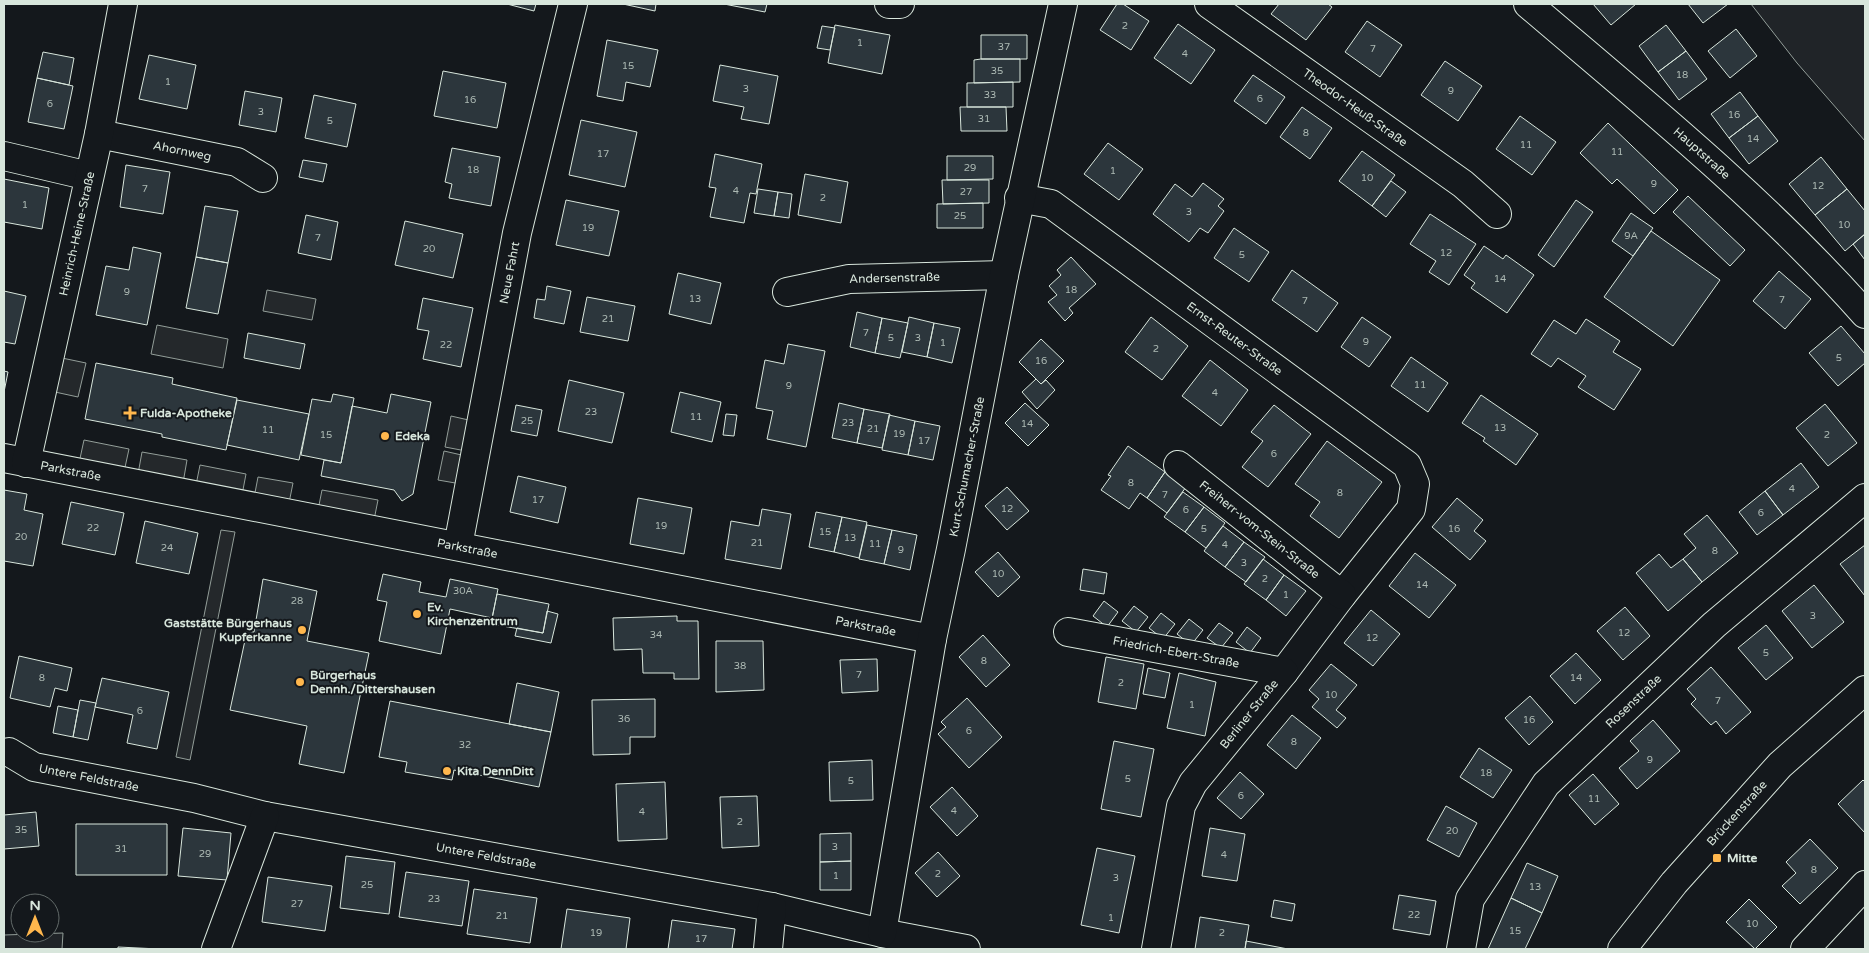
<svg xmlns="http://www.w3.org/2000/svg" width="1869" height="953" viewBox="0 0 1869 953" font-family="'Varela Round',sans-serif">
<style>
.green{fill:#202428;stroke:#939e99}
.parking{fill:#24282b;stroke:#939e99}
.building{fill:#2c363c;stroke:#d8e6dc}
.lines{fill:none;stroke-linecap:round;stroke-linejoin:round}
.minor-casing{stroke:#d8e6dc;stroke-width:30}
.minor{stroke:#14181c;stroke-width:28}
.poi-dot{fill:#ffb74d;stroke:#14181c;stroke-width:2}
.labels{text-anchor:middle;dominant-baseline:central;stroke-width:4;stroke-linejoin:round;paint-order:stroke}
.number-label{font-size:10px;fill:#adbab4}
.street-label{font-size:12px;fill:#d8e6dc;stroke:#14181c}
.poi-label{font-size:12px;font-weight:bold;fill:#d8e6dc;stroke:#14181c;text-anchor:start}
</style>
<rect width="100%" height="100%" fill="#14181c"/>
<path class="green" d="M1751 4H1865V141L1797 63Z
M63 933 62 949H4V935Z"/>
<path class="parking" d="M267 290 316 299 312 320 263 311Z
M157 325 228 339 223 368 151 354Z
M62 358 86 363 78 397 55 392Z
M451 416 473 421 466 451 445 447Z
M84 440 129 449 124 472 79 463Z
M444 451 466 456 461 484 438 480Z
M142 452 187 460 183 483 138 474Z
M200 465 246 474 242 495 196 485Z
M258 477 293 483 289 503 254 498Z
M322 490 378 500 374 520 318 510Z
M221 530 235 532 190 760 176 757Z"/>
<path class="building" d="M507 4H536L534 11Z
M623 4H656L655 11Z
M724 4H767L765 12Z
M1117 4H1123L1149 21 1131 50 1100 30Z
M1279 4H1328L1332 7 1306 40 1271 14Z
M1593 4H1636L1611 25Z
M1688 4H1728L1703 23Z
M1367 21 1402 45 1380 77 1345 52Z
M1178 24 1215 50 1191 84 1154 58Z
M835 25 890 35 882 74 828 63Z
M1666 25 1686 51 1658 72 1639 46Z
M822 26 835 28 830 50 817 48Z
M1736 29 1757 56 1730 78 1708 51Z
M981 35H1027V59H981Z
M607 40 658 50 650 87 626 82 623 101 597 96Z
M1686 51 1707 79 1679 100 1658 72Z
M43 52 74 58 69 85 37 78Z
M149 55 196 65 187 109 139 99Z
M981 59H1020V82L974 83V60Z
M1445 61 1482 86 1458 121 1421 95Z
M720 65 778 76 769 124 741 119 744 107 713 101Z
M443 71 506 83 497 128 434 116Z
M1253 75 1285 97 1266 124 1234 101Z
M37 78 73 86 64 129 28 122Z
M1013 82V107H967V83Z
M245 91 282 98 276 132 239 125Z
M1740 92 1758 116 1729 138 1711 114Z
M314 95 356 104 347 147 305 138Z
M960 107H1006L1007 131H961Z
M1302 107 1332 128 1310 159 1280 137Z
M1520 116 1556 142 1532 175 1496 149Z
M1758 116 1778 141 1749 164 1729 138Z
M581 120 637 132 625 187 569 175Z
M1608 123 1678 190 1654 214 1617 179 1612 184 1580 153Z
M1108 143 1143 169 1119 200 1084 174Z
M452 148 500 157 491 206 449 198 452 184 445 182Z
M1362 151 1395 175 1372 206 1339 181Z
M715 154 762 164 756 194 750 193 744 223 710 217 716 188 709 187Z
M947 156H993V179L947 180Z
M1821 157 1847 189 1815 215 1789 184Z
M303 160 327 164 323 182 299 177Z
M126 165 170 172 163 214 120 207Z
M805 174 848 182 841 223 798 215Z
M4 179 49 188 42 229 4 222Z
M942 180H989V203L943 204Z
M1391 181 1406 192 1386 217 1372 206Z
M1203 183 1224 199 1218 206 1224 211 1208 233 1200 228 1189 242 1153 214 1175 184 1192 197Z
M758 189 778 192 774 216 754 213Z
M1847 189 1865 211V234L1845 251 1815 215Z
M778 192 792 194 789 218 774 216Z
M1688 196 1745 250 1730 266 1673 212Z
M566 200 619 211 609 256 556 245Z
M1576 200 1593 212 1554 267 1538 255Z
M983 203V228H937V204Z
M205 206 238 211 228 263 196 257Z
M1631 213 1653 228 1633 256 1612 241Z
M1430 214 1476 244 1449 285 1429 272 1436 261 1410 244Z
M306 215 338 222 331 260 298 253Z
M405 221 463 234 453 278 395 265Z
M1234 228 1269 252 1249 282 1214 258Z
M1651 231 1720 280 1673 346 1604 297Z
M1865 234V260L1853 244Z
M1484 246 1503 259 1506 255 1534 275 1507 313 1471 288 1475 283 1464 275Z
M133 247 161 253 147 325 96 315 106 266 129 270Z
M196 257 228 263 218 314 186 308Z
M1071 257 1096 284 1069 308 1073 313 1065 321 1048 302 1057 295 1049 286 1061 275 1057 270Z
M1292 270 1338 303 1317 332 1272 300Z
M1779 271 1811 299 1785 329 1753 301Z
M678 273 721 283 711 324 669 314Z
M547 286 571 291 564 324 534 318 537 299 545 300Z
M4 291 26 296 15 344 4 342Z
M587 297 635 306 628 341 580 332Z
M423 298 473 308 461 367 423 359 429 331 417 329Z
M857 312 882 318 875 353 850 347Z
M909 317 934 323 927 357 902 352Z
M1151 317 1188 346 1162 380 1125 352Z
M1362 317 1391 337 1369 367 1341 347Z
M882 318 908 323 900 358 875 353Z
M1586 319 1620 341 1613 352 1641 369 1614 410 1578 387 1586 376 1558 358 1551 367 1531 354 1554 320 1576 334Z
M934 323 960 328 952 363 927 357Z
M1841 326 1865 354V363L1838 386 1809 353Z
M248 333 305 344 300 369 244 358Z
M1041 339 1064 361 1041 384 1019 362Z
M788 344 825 351 806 447 767 439 773 411 756 408 765 360 784 364Z
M1411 357 1448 383 1428 412 1391 386Z
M1210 360 1248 390 1221 426 1182 396Z
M96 363 173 378 172 384 237 398 226 450 162 437V434L85 419Z
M4 371 8 372 4 392Z
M1036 379 1041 384 1046 380 1055 390 1037 409 1022 392Z
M569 380 624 393 612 443 558 431Z
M680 392 721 402 712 442 671 432Z
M333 394 354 398 341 463 301 455 312 399 331 402Z
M391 394 431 402 413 494 402 501 394 490 321 476 324 460 341 463 352 406 387 413Z
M1481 395 1538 434 1516 465 1483 441 1485 438 1462 423Z
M237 400 309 414 299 460 227 445Z
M839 403 864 409 857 443 832 438Z
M1025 403 1049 425 1028 446 1005 423Z
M1825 404 1857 443 1828 466 1796 428Z
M516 405 542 410 537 436 511 431Z
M1274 405 1311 434 1268 487 1242 467 1263 441 1251 432Z
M864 409 890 414 882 448 857 443Z
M726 414 737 415 734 436 723 435Z
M889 415 915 421 908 455 882 450Z
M915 421 940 426 933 460 908 455Z
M1327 441 1382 482 1339 538 1310 516 1320 502 1295 484Z
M1128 446 1165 472 1147 498 1140 493 1129 509 1101 490 1111 476 1108 475Z
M1801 463 1819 487 1783 515 1765 491Z
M1165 472 1186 487 1167 513 1147 498Z
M518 476 566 487 558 523 510 512Z
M1007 487 1029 511 1007 530 985 506Z
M4 490 27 494 24 510 43 514 33 566 4 561Z
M1765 491 1783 515 1757 535 1739 512Z
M1183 492 1204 507 1185 532 1164 517Z
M638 498 692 508 684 554 630 544Z
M1457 498 1483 520 1474 531 1486 541 1470 560 1432 527Z
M71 502 124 513 115 555 62 544Z
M1204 507 1225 523 1206 548 1185 532Z
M762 509 791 514 781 569 725 559 731 521 759 526Z
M816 512 842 517 834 552 809 547Z
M1707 515 1738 553 1702 582 1683 559 1696 548 1684 534Z
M842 517 867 522 859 558 834 552Z
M145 521 198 533 189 574 136 563Z
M867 525 892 530 884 564 859 559Z
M1223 526 1244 542 1225 567 1204 551Z
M892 530 917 535 910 570 884 564Z
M1244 542 1265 557 1246 582 1225 567Z
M1865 545V596L1840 564Z
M998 552 1020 577 998 597 975 572Z
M1415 553 1456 585 1429 618 1389 586Z
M1659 554 1671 568 1683 559 1702 582 1668 611 1636 573Z
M1263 559 1284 575 1266 600 1244 584Z
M1083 569 1107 573 1104 594 1080 590Z
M383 574 421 582 419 592 446 597 450 579 498 589 492 618 450 609 441 654 379 641 387 602 377 600Z
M1284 575 1306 591 1286 616 1266 600Z
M263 579 317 591 307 641 369 653 344 773 299 764 307 726 230 710 247 631 254 632Z
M1814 585 1844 622 1812 648 1782 611Z
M497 594 549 604 543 633 491 624Z
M1104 601 1118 612 1107 627 1093 616Z
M1134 606 1148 617 1136 632 1122 621Z
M1625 607 1650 636 1623 660 1597 631Z
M1371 610 1400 634 1373 666 1344 643Z
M547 611 558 614 551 643 515 636 517 628 543 633Z
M1161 613 1175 624 1163 639 1149 628Z
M677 616V621H698L699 679H674V673H643L642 649 614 650 613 618Z
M1189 619 1203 630 1191 645 1177 634Z
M1219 623 1233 633 1221 648 1207 638Z
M1766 625 1793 658 1766 680 1738 648Z
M1247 627 1261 638 1250 653 1236 642Z
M983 635 1010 665 986 687 959 657Z
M716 641H763L764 690 716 692Z
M1576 653 1601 680 1575 704 1550 676Z
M19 656 72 668 67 691 55 688 50 707 10 698Z
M1106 657 1144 664 1136 709 1098 702Z
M877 659 878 691 842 693 840 660Z
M1331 664 1357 685 1336 710 1346 718 1337 728 1312 707 1319 699 1309 690Z
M1711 667 1751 712 1726 734 1716 721 1711 725 1691 704 1696 699 1687 689Z
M1148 668 1170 673 1165 698 1143 694Z
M1179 673 1216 682 1205 736 1167 728Z
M102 678 169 692 157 749 127 743 133 715 95 707Z
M517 683 559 692 551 732 509 724Z
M1530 696 1553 722 1529 745 1505 718Z
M967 698 1002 737 969 768 938 734 946 727 941 722Z
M655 699V737H630V754L593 755 592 700Z
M80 700 96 703 88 740 73 737Z
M390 701 551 732 539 787 454 770 452 780 405 772 407 762 379 757Z
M58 706 78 710 73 737 53 733Z
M1292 715 1321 738 1296 769 1267 745Z
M1653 720 1680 751 1637 789 1619 768 1639 751 1630 741Z
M1114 741 1154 749 1141 817 1101 809Z
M1479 748 1512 770 1493 798 1460 777Z
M872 760 873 800 830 801 829 762Z
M1240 772 1264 794 1241 819 1217 798Z
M1593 774 1619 804 1595 825 1569 795Z
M1863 780 1865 782V833L1838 804Z
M665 782 667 839 618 841 616 784Z
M952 787 978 816 957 836 930 807Z
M757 796 759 846 722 848 720 797Z
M1446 806 1477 823 1459 857 1427 840Z
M36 812 39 846 4 849V815Z
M76 824H167V875H76Z
M183 828 231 833 227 880 178 876Z
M1210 828 1245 834 1237 881 1202 876Z
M851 833V861L820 862V834Z
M1810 839 1838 868 1800 904 1782 886 1796 873 1786 862Z
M1097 848 1135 856 1119 933 1081 925Z
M938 852 960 876 937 897 915 873Z
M346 856 395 862 389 914 340 908Z
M851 861V890H820V862Z
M1527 863 1558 876 1542 913 1511 898Z
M406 872 469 881 462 926 399 917Z
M268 877 332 886 325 931 262 922Z
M474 889 537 898 530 943 467 934Z
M1399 895 1436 901 1430 935 1393 929Z
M1511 898 1542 913 1525 949H1488Z
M1749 899 1777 927 1755 949 1726 922Z
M1274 900 1295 904 1292 921 1271 917Z
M567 909 630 918 626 949H561Z
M1200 917 1249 925 1245 949H1195Z
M672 920 735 929 732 949H668Z
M1246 941 1288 949H1245Z
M118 947 159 949H118Z"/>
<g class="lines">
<defs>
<g id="minor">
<path d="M889 4H900"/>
<path id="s1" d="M1209 4 1463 184 1497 214"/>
<path id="s2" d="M1528 4C1644 103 1764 200 1865 314"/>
<path id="s3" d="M99 134 237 162 263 178"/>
<path d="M4 156 89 176"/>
<path id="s4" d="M1019 198 1051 204 1407 465 1415 484 1411 509 1342 595 1284 672 1193 783 1181 806 1156 949"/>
<path id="s5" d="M787 292 849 279 1004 275"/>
<path id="s6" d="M4 458 932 639"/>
<path id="s7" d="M26 463 99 134 123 4"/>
<path id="s8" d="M1178 465 1342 595"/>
<path id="s9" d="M458 546 517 233 573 4"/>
<path id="s10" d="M1068 632 1284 672"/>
<path id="s11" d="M9 752 34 767 194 798 265 816 772 907 882 933 966 949"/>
<path id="s12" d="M882 933 932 639 951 549 1004 275 1063 4"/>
<path d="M216 949 265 816"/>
<path d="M768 949 772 907"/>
<path id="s13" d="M1461 949 1470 899 1546 784 1714 625 1865 498"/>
<path id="s14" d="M1622 949 1674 883 1780 765 1865 690"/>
<path d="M1805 949 1865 885"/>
</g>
</defs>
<use href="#minor" class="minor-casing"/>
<use href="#minor" class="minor"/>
</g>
<g class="poi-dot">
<path d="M127.5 405.5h5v5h5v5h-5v5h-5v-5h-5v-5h5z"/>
<circle cx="385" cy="436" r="5"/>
<circle cx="417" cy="614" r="5"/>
<circle cx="302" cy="630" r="5"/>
<circle cx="300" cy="682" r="5"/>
<circle cx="447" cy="771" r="5"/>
<rect x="1712" y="853" width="10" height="10" rx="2.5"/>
</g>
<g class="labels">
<g class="number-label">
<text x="1125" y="26">2</text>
<text x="860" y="43">1</text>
<text x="1004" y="47">37</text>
<text x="1373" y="49">7</text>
<text x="1185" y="54">4</text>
<text x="628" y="66">15</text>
<text x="997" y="71">35</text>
<text x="1682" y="75">18</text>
<text x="168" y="82">1</text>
<text x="746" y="89">3</text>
<text x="1451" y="91">9</text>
<text x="990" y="95">33</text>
<text x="1260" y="99">6</text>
<text x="470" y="100">16</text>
<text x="50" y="104">6</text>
<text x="261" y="112">3</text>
<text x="1734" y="115">16</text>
<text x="984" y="119">31</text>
<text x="330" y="121">5</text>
<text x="1306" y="133">8</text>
<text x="1753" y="139">14</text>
<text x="1526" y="145">11</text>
<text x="1617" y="152">11</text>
<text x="603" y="154">17</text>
<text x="970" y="168">29</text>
<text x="473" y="170">18</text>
<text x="1113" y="171">1</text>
<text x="1367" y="178">10</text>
<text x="1654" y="184">9</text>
<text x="1818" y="186">12</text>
<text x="145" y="189">7</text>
<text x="736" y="191">4</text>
<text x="966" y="192">27</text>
<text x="823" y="198">2</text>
<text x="25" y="205">1</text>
<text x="1189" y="212">3</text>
<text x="960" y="216">25</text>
<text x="1844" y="225">10</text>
<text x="588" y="228">19</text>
<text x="1631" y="236">9A</text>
<text x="318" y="238">7</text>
<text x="429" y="249">20</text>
<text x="1446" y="253">12</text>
<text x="1242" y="255">5</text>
<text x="1500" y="279">14</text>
<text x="1071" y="290">18</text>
<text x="127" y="292">9</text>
<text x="695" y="299">13</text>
<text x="1782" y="300">7</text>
<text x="1305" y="301">7</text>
<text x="608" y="319">21</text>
<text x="866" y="333">7</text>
<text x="891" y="338">5</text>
<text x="918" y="338">3</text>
<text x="1366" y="342">9</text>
<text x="943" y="343">1</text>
<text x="446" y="345">22</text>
<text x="1156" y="349">2</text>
<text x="1839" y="358">5</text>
<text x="1041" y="361">16</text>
<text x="1420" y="385">11</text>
<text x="789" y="386">9</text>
<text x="1215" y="393">4</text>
<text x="591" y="412">23</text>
<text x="696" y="417">11</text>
<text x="527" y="421">25</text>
<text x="848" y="423">23</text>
<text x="1027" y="424">14</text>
<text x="1500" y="428">13</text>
<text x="873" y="429">21</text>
<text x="268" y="430">11</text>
<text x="899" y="434">19</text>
<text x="326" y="435">15</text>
<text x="1827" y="435">2</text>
<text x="924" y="441">17</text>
<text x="1274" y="454">6</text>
<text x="1131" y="483">8</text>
<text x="1792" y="489">4</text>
<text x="1340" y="493">8</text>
<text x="1165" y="495">7</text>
<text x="538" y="500">17</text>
<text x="1007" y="509">12</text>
<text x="1186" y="510">6</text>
<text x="1761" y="513">6</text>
<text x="661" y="526">19</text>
<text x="93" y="528">22</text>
<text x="1204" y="529">5</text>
<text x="1454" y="529">16</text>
<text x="825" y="532">15</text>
<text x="21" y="537">20</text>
<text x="850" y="538">13</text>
<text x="757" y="543">21</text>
<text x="875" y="544">11</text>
<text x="1225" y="545">4</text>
<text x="167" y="548">24</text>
<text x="901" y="550">9</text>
<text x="1715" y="551">8</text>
<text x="1244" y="563">3</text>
<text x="998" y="574">10</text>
<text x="1265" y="579">2</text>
<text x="1422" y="585">14</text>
<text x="463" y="591">30A</text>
<text x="1286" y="595">1</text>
<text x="297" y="601">28</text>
<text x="1813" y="616">3</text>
<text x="1624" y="633">12</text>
<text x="656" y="635">34</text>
<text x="1372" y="638">12</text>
<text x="1766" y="653">5</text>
<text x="984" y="661">8</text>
<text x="740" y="666">38</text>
<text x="859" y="675">7</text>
<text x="42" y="678">8</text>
<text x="1576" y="678">14</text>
<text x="1121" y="683">2</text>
<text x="1331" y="695">10</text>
<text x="1718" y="701">7</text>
<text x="1192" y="705">1</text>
<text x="140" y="711">6</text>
<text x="624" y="719">36</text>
<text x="1529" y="720">16</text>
<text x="969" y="731">6</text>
<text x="1294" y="742">8</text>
<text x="465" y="745">32</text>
<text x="1650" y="760">9</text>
<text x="1486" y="773">18</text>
<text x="1128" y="779">5</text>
<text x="851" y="781">5</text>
<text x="1241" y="796">6</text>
<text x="1594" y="799">11</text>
<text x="954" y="811">4</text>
<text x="642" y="812">4</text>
<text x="740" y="822">2</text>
<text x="21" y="830">35</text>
<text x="1452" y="831">20</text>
<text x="835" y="847">3</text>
<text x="121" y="849">31</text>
<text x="205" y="854">29</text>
<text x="1224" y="855">4</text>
<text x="1814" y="870">8</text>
<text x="938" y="874">2</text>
<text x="836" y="876">1</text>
<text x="1116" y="878">3</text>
<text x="367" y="885">25</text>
<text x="1535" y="887">13</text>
<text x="434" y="899">23</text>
<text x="297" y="904">27</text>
<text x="1414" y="915">22</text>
<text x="502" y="916">21</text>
<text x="1111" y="918">1</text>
<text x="1752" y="924">10</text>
<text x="1515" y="931">15</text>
<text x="596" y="933">19</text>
<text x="1222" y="933">2</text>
<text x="701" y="939">17</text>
</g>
<g class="street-label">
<text stroke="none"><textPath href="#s1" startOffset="179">Theodor-Heuß-Straße</textPath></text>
<text stroke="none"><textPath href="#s3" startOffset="85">Ahornweg</textPath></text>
<text stroke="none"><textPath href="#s2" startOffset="229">Hauptstraße</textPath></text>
<text stroke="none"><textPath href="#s7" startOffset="235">Heinrich-Heine-Straße</textPath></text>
<text stroke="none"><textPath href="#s9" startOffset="278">Neue Fahrt</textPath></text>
<text stroke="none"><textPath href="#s5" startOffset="109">Andersenstraße</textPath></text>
<text stroke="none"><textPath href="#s4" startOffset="260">Ernst-Reuter-Straße</textPath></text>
<text stroke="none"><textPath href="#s12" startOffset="474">Kurt-Schumacher-Straße</textPath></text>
<text stroke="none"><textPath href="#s6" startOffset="68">Parkstraße</textPath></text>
<text stroke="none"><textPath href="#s8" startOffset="104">Freiherr-vom-Stein-Straße</textPath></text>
<text stroke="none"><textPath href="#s6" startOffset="472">Parkstraße</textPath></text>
<text stroke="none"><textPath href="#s6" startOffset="878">Parkstraße</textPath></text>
<text stroke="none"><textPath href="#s10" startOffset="110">Friedrich-Ebert-Straße</textPath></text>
<text stroke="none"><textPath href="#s13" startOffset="309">Rosenstraße</textPath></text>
<text transform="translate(1249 714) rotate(-51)">Berliner Straße</text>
<text stroke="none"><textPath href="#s11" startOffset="85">Untere Feldstraße</textPath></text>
<text stroke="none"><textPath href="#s14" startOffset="178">Brückenstraße</textPath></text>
<text stroke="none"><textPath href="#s11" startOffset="490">Untere Feldstraße</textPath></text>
</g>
<g class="poi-label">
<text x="140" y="413">Fulda-Apotheke</text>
<text x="395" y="436">Edeka</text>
<text x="427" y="607">Ev.<tspan x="427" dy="14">Kirchenzentrum</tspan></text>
<text x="292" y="623" text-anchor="end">Gaststätte Bürgerhaus<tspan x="292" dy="14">Kupferkanne</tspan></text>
<text x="310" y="675">Bürgerhaus<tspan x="310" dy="14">Dennh./Dittershausen</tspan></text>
<text x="457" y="771">Kita DennDitt</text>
<text x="1727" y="858">Mitte</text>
</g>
</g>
<rect width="1869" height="953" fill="none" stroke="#d8e6dc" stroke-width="10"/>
<g transform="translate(35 918)"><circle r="24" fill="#14181c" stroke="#626a69"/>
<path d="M0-4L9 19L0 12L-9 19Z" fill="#ffb74d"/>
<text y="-8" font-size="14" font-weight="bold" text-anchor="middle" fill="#d8e6dc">N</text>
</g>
</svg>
